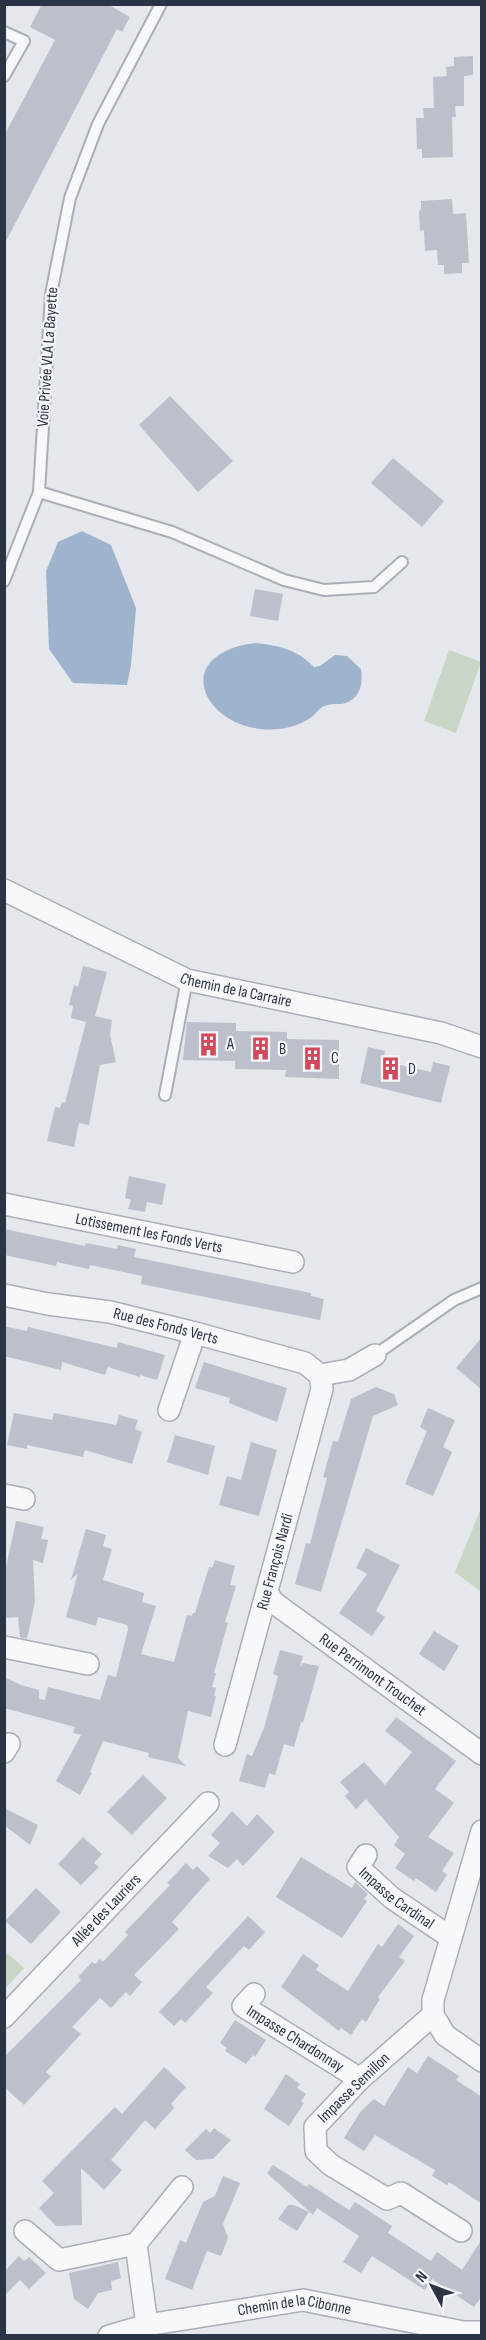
<svg xmlns="http://www.w3.org/2000/svg" width="486" height="2340" viewBox="0 0 486 2340" font-family="'Sofia Sans Condensed',sans-serif">
<style>
.green{fill:#c9d6c5}
.water{fill:#9fb4cc}
.building{fill:#bbc0ca}
.lines{fill:none;stroke-linecap:round;stroke-linejoin:round}
.lane-casing{stroke:#a9aeb7;stroke-width:14}
.street-casing{stroke:#a9aeb7;stroke-width:24}
.lane{stroke:#f7f8fa;stroke-width:10}
.street{stroke:#f7f8fa;stroke-width:21}
.labels{text-anchor:middle;dominant-baseline:central;stroke-width:4.5;stroke-linejoin:round;paint-order:stroke}
.street-label{font-size:16px;fill:#2b3445;stroke:#f4f6f9}
.poi-label{font-size:16px;fill:#2b3445;stroke:#f4f6f9;text-anchor:start}
</style>
<rect width="100%" height="100%" fill="#e4e7ec"/>
<path class="green" d="M449 650 481 662 456 733 424 721Z
M481 1508V1592L455 1572Z
M4 1950 24 1968 5 1989H4Z"/>
<path class="water" d="M82 531 111 545 136 608 131 665 127 685 73 683 49 649 46 571 58 542Z
M255 643C278 645 298 650 314 667L320 666 335 655 347 656 361 669C363 683 361 697 346 703 340 705 333 703 328 705 321 706 318 711 313 716 304 723 291 728 279 729 207 736 164 655 255 643Z"/>
<path class="building" d="M42 4H107L130 17 122 32 117 29 4 245V136L55 40 30 27Z
M473 56V75L464 76V106H455L456 117H452L453 157 422 158V149H417L416 118H424L423 108H434L433 77 447 76 446 67 454 66V57Z
M452 199 453 214 466 213 469 263H462V273L444 274V265H438L437 250 425 251 424 230 420 231 419 211 421 210V201Z
M170 396 233 461 198 492 139 425Z
M393 458 444 501 422 527 371 483Z
M255 589 283 594 278 621 250 616Z
M83 966 107 972 95 1016 112 1020 110 1035 116 1062 100 1065 89 1125 79 1123 74 1147 47 1141 55 1107 60 1108 62 1102 65 1103 86 1022 71 1018 73 1006 69 1005 74 985 78 987Z
M187 1022 236 1023V1031L287 1032V1039L339 1040V1079L285 1077 286 1070 235 1069V1061L183 1060Z
M368 1047 385 1051 383 1061 431 1072 433 1062 450 1066 441 1103 360 1083Z
M129 1176 166 1184 162 1205 147 1202 145 1212 128 1209 131 1200 125 1198Z
M4 1229 85 1246 86 1243 117 1249 118 1245 136 1249 134 1257 311 1293V1296L324 1299 320 1320 141 1284 142 1276 90 1265 89 1269 57 1262 56 1266 4 1255Z
M4 1326 27 1331 28 1327 117 1348 118 1342 165 1355 157 1380 140 1375V1377L108 1367 105 1375 62 1362 61 1370 4 1356Z
M482 1337V1390L456 1368Z
M204 1362 287 1388 277 1422 229 1403 230 1398 195 1388Z
M376 1387 394 1394 398 1405 373 1416 321 1592 295 1584 306 1543 310 1544 327 1478 323 1477 333 1441 338 1442 351 1399Z
M428 1408 455 1420 443 1447 452 1452 433 1496 405 1484 427 1431 420 1427Z
M14 1413 52 1420 54 1413 116 1425 119 1415 138 1420 135 1429 142 1432 132 1464 85 1450 83 1457 27 1445V1449L7 1445Z
M175 1435 215 1446 208 1475 167 1462Z
M251 1442 277 1450 259 1516 219 1505 227 1476 241 1480Z
M16 1521 44 1527 41 1539 48 1540 43 1563 33 1560 35 1602 27 1639 20 1637 18 1617 4 1618V1576Z
M86 1529 106 1535 103 1546 112 1549 103 1580 144 1593 142 1602 156 1606 141 1654 174 1662 187 1615 192 1616 193 1613H195L209 1567 212 1568 215 1560 235 1566 230 1585 236 1586 225 1622 228 1623 214 1673H216L212 1687 216 1688 214 1696H216L211 1717 188 1711 178 1758 186 1766 148 1757 149 1753 103 1741 90 1772 92 1773 80 1795 56 1781 81 1735 73 1733 75 1727 4 1708V1677L21 1685 39 1690V1699L45 1700 48 1687 100 1700 108 1675 116 1677 128 1629 127 1625 98 1617 96 1626 66 1617 78 1573 71 1580Z
M366 1548 400 1565 376 1611 385 1617 372 1636 339 1613 367 1574 356 1568Z
M434 1631 459 1646 444 1671 419 1654Z
M280 1650 303 1656 300 1667 303 1663 319 1666 303 1723 301 1722 294 1747 284 1744 275 1775 269 1773 265 1788 239 1781 247 1754 252 1756 264 1728 278 1676 273 1674Z
M396 1717 456 1761 435 1789 454 1803 428 1837 454 1853 442 1871 447 1875 436 1892 416 1878 414 1881 395 1868 405 1854 394 1845 399 1837 366 1799 356 1809 345 1796 349 1792 340 1782 364 1762 385 1785 412 1752 385 1731Z
M143 1775 167 1798 132 1835 107 1812Z
M4 1808 38 1825 30 1845 4 1825Z
M232 1811 247 1826 257 1814 275 1832 243 1866 237 1859 228 1868 208 1856 220 1843 211 1835Z
M83 1837 102 1854 94 1863 99 1867 81 1885 58 1864Z
M301 1857 352 1888 355 1882 368 1894 364 1899 367 1901 342 1938 276 1897Z
M186 1863 193 1870 197 1866 210 1879 172 1922 179 1929 134 1975 142 1982 130 1996 126 1992 111 2008 100 1998 72 2027 81 2034 46 2072 51 2076 24 2105 4 2087V2057L81 1980 78 1977 92 1962 95 1964 100 1959 103 1962 128 1935 125 1932 170 1885 167 1883Z
M36 1888 61 1912 31 1944 5 1921Z
M248 1916 265 1932 249 1950 244 1946 206 1987 213 1993 185 2023 181 2019 174 2026 159 2012Z
M398 1924 414 1936 399 1957 405 1961 378 1997 380 1999 366 2022 362 2019 351 2035 341 2028 339 2031 281 1987 303 1954 319 1965 316 1970 348 1991 378 1944 382 1947Z
M235 2020 266 2040 255 2057 253 2055 246 2064 225 2051 227 2048 220 2043Z
M428 2056 459 2076 456 2080 482 2097V2204L449 2182 447 2185 432 2176 435 2170 375 2135 364 2151 344 2138 361 2111 374 2099 384 2106 408 2067 417 2073Z
M164 2067 186 2087 171 2104 174 2108 155 2129 145 2120 111 2160 122 2170 104 2190 81 2168 82 2225 56 2226 39 2208 54 2193 42 2181 115 2107 122 2114Z
M286 2074 300 2084 297 2088 306 2094 301 2101 304 2103 289 2126 264 2109Z
M214 2128 231 2140 213 2159 196 2160 185 2150 206 2129 210 2133Z
M273 2165 307 2187 309 2184 349 2210 355 2202 392 2226 388 2233 431 2261 437 2252 462 2270 482 2239V2296L474 2307 432 2279 425 2290 372 2256 361 2273 343 2262 359 2236 317 2208 313 2215 267 2173Z
M223 2176 240 2183 223 2224 228 2238 221 2256 207 2251 192 2290 165 2279 180 2240 186 2243 203 2202 215 2196Z
M288 2205H294L309 2212 297 2231 278 2219Z
M19 2256 24 2261 29 2257 46 2273 29 2289 20 2280 4 2296V2272Z
M118 2262 121 2278 111 2281 112 2290 98 2293 88 2309 74 2299 69 2273Z"/>
<g class="lines">
<defs>
<path id="lane" d="M4 32 24 41 4 76
M39 492 172 532 284 580 324 590 374 587 402 562
M4 581 39 492 51 294 70 198 98 124 161 4
M165 1095 187 980
M375 1355 454 1300 482 1288"/>
<g id="street">
<path id="s1" d="M4 890 187 980 441 1033 482 1047"/>
<path id="s2" d="M4 1204 293 1262"/>
<path id="s3" d="M4 1295 48 1304 110 1312 195 1333 305 1363 320 1375"/>
<path d="M320 1375 349 1370 375 1355"/>
<path d="M169 1410 195 1333"/>
<path d="M4 1495 24 1499"/>
<path id="s4" d="M267 1592 273 1602 482 1754"/>
<path d="M4 1647 88 1664"/>
<path id="s5" d="M225 1745 322 1389 320 1375"/>
<path d="M4 1752 9 1744"/>
<path d="M482 1831 433 2000V2015L445 2035 482 2061"/>
<path id="s6" d="M366 1855 358 1867 392 1898 450 1937"/>
<path id="s7" d="M254 1994 243 2006 360 2079"/>
<path d="M433 2015 360 2079 315 2127 316 2151 331 2165 387 2199 401 2193 461 2231"/>
<path id="s8" d="M4 2017 208 1803"/>
<path d="M25 2231 59 2260 136 2244"/>
<path d="M147 2325 136 2244 182 2187"/>
<path id="s9" d="M109 2336 147 2325 303 2300 463 2332H482"/>
</g>
</defs>
<use href="#lane" class="lane-casing"/>
<use href="#street" class="street-casing"/>
<use href="#lane" class="lane"/>
<use href="#street" class="street"/>
</g>
<defs>
<symbol id="building-bare" viewBox="-9 -9 18 18"><path d="M-4-6H4V6H1V3H-1V6H-4ZM-2.5-4.3h1.7v1.8h-1.7ZM.8-4.3h1.7v1.8H.8ZM-2.5-1h1.7V.8h-1.7ZM.8-1h1.7V.8H.8Z" fill="#d1495b" stroke="#f4f6f9" stroke-width="2.5" paint-order="stroke"/></symbol>
</defs>
<g fill-rule="evenodd">
<use href="#building-bare" x="192" y="1028" width="33" height="33"/>
<use href="#building-bare" x="244" y="1032" width="33" height="33"/>
<use href="#building-bare" x="296" y="1042" width="33" height="33"/>
<use href="#building-bare" x="374" y="1052" width="33" height="33"/>
</g>
<g class="labels">
<g class="street-label">
<text transform="translate(48 357) rotate(-86)">Voie Privée VLA La Bayette</text>
<text stroke="none"><textPath href="#s1" startOffset="254">Chemin de la Carraire</textPath></text>
<text stroke="none"><textPath href="#s2" startOffset="148">Lotissement les Fonds Verts</textPath></text>
<text stroke="none"><textPath href="#s3" startOffset="165">Rue des Fonds Verts</textPath></text>
<text stroke="none"><textPath href="#s5" startOffset="190">Rue François Nardi</textPath></text>
<text stroke="none"><textPath href="#s4" startOffset="135">Rue Perrimont Trouchet</textPath></text>
<text stroke="none"><textPath href="#s6" startOffset="64">Impasse Cardinal</textPath></text>
<text stroke="none"><textPath href="#s8" startOffset="148">Allée des Lauriers</textPath></text>
<text stroke="none"><textPath href="#s7" startOffset="78">Impasse Chardonnay</textPath></text>
<text transform="translate(354 2088) rotate(-44)">Impasse Semillon</text>
<text stroke="none"><textPath href="#s9" startOffset="189">Chemin de la Cibonne</textPath></text>
</g>
<g class="poi-label">
<text x="227" y="1044">A</text>
<text x="279" y="1049">B</text>
<text x="331" y="1058">C</text>
<text x="408" y="1069">D</text>
</g>
</g>
<rect width="486" height="2340" fill="none" stroke="#2b3445" stroke-width="12"/>
<g transform="translate(432 2286) rotate(311)" stroke="#f4f6f9" stroke-width="4.5" paint-order="stroke">
<path d="M0-4.5L10 22L0 15L-10 22Z" fill="#2b3445"/>
<text y="-9" font-size="16" font-weight="bold" text-anchor="middle" fill="#2b3445">N</text>
</g>
</svg>
